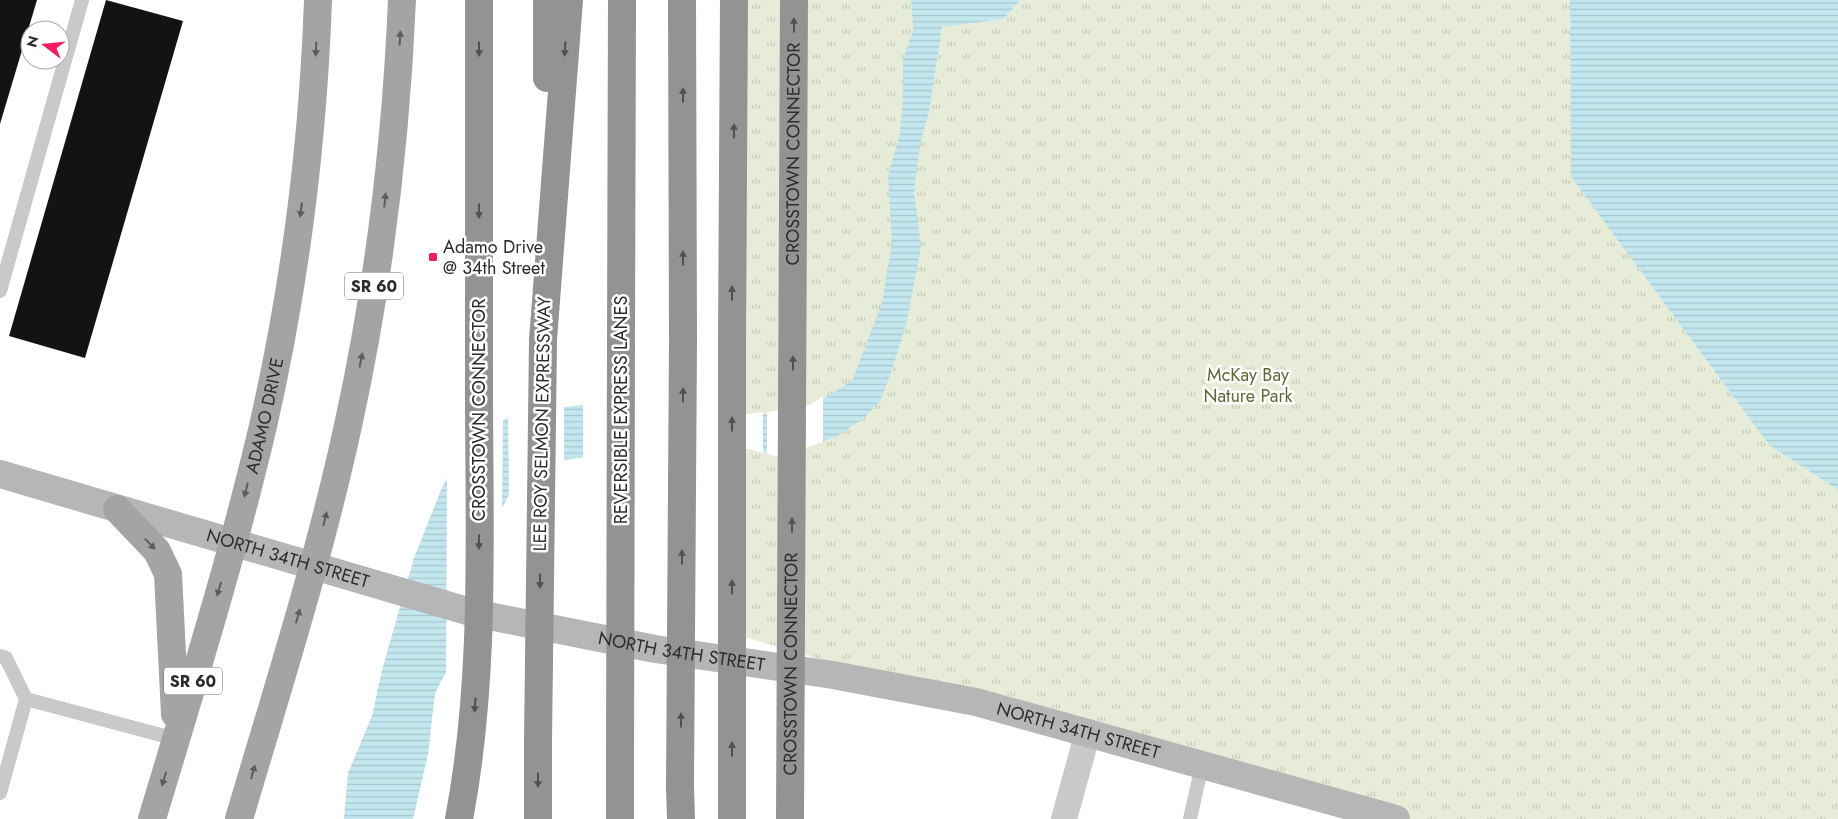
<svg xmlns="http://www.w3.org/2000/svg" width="1838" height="819" viewBox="0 0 1838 819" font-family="Jost,sans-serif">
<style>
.park{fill:url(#park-tufts)}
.water{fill:url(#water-rules)}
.pier{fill:#fff}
.building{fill:#131313}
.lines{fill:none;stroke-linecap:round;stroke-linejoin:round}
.lane{stroke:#c9c9c9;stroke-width:14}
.street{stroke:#c9c9c9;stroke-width:26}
.secondary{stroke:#b6b6b6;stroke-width:28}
.primary{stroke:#a4a4a4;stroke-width:28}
.highway{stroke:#939393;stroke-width:28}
.highway-bridge{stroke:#939393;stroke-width:28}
.oneway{fill:#505050}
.oneway2{fill:#5c5c5c}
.poi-dot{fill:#f51d5d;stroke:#fff;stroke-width:2}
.labels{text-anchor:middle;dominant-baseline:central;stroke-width:5;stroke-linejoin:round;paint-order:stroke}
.shield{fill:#fff;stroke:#6b6b6b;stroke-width:1}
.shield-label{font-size:16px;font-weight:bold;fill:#2c2c2c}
.street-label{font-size:18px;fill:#2c2c2c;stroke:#fff}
.poi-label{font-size:18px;fill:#2c2c2c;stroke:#fff;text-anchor:start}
.park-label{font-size:18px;fill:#5b6b36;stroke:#fff}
</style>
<defs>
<pattern id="park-tufts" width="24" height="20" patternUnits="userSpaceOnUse" patternTransform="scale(1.25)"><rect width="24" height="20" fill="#e7ecd8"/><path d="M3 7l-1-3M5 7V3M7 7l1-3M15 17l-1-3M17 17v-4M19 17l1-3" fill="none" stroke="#c6cbba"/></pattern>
<pattern id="water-rules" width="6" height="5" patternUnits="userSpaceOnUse" patternTransform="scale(1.25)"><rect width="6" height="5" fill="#c2e7ee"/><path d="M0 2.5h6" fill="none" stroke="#a7c6cc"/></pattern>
</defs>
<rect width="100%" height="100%" fill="#fff"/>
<path class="park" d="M734 0H911L913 30 1004 19 1020 0H1570L1571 177 1769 445 1838 490V819H1356L728 632Z"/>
<path class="water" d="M911 0H1020L1004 19 942 27 929 112 921 140 914 191 921 246 907 321 892 370 880 401 864 418 836 437 778 455 750 447 680 445 602 453 581 458 543 462 514 484 496 521 451 663 435 693 428 754 413 819H344L348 773 372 716 382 670 414 558 441 490 458 457 489 428 516 413 590 404 740 417 779 413 810 407 852 381 882 303 892 242 888 176 900 134 903 97V59L913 31Z
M1570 0H1838V490L1769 445 1571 177Z"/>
<path class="pier" d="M823 396V442L779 457 767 454V412L810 405Z
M583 402 646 403 740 415 763 412V453L750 449 705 451 680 447 648 454 602 455 583 461Z
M564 405V463L544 465 516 486 509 501 508 414 515 411Z
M503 417 502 514 476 576 463 632 454 664 446 678 447 473 456 455 487 426Z"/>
<path class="building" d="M0 0H37L0 124Z
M106 0 183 21 85 358 9 336Z"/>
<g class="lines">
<path class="lane" d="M0 291 82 0
M0 656 6 658 26 699 0 793
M26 699 176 739
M1190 819 1202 765"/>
<path class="street" d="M1064 819 1088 732"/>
<path class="secondary" id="s1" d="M0 474 474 613 655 649 833 675 976 702 1396 819"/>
<g class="primary">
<path d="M117 509 157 551 168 574 175 714"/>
<path id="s2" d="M152 819C191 689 232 558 263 426 295 286 313 143 318 0"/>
<path d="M239 819C278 687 320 556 349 421 379 283 396 141 402 0"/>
</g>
<path class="highway" d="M682 0 683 341
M547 78V0
M543 340 569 0
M621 340 622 0
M732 342 734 0
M479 388V0
M538 741V819
M680 786 681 819
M620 819V768
M732 819V798"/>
<g class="highway-bridge">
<path d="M732 342V798"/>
<path d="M538 741 543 340"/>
<path d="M620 768 621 340"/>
<path d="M680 786 683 341"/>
<path d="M459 819C486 677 479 532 479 388"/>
<path id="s3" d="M790 819 794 0"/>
</g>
</g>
<defs><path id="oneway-solid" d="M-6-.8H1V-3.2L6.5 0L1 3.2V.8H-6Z" transform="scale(1.25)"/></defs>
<g class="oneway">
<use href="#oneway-solid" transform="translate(794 25) rotate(-90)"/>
<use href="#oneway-solid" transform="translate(479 49) rotate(90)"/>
<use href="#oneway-solid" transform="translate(565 49) rotate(94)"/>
<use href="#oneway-solid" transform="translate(683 95) rotate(-90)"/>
<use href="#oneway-solid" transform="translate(734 131) rotate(-90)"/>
<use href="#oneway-solid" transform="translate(479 211) rotate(90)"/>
<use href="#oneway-solid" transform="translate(683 258) rotate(-90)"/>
<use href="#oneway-solid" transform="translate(732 293) rotate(-90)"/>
<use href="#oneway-solid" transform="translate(793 363) rotate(-90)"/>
<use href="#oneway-solid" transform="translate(683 395) rotate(-90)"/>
<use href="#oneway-solid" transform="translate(732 424) rotate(-90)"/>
<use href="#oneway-solid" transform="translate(792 525) rotate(-90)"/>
<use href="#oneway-solid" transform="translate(479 542) rotate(90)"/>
<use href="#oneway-solid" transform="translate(682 557) rotate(-90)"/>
<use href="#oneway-solid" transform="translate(540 581) rotate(91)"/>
<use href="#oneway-solid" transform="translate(732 587) rotate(-90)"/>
<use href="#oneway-solid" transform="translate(475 705) rotate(94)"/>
<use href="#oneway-solid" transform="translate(681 720) rotate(-90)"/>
<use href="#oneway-solid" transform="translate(732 749) rotate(-90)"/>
<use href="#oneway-solid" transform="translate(538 780) rotate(90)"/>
</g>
<g class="oneway2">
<use href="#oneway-solid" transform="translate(400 38) rotate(-87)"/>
<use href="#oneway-solid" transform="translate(316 49) rotate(93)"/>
<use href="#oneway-solid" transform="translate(385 200) rotate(-84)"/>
<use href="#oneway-solid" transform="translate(301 210) rotate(97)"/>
<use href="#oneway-solid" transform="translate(361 360) rotate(-79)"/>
<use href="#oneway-solid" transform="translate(246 490) rotate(104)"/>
<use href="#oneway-solid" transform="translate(325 519) rotate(-76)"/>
<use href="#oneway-solid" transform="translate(150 544) rotate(46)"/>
<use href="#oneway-solid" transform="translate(219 589) rotate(106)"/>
<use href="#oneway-solid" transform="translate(298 616) rotate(-74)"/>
<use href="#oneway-solid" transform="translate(253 772) rotate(-74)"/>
<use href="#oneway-solid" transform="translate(164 779) rotate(107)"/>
</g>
<rect class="poi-dot" x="428" y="252" width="10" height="10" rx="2.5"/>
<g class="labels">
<g class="shield">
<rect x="345" y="272.5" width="58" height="27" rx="4"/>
<rect x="164" y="667.5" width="58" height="27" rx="4"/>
</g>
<g class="shield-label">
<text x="374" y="286">SR 60</text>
<text x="193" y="681">SR 60</text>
</g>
<g class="street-label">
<text stroke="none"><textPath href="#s3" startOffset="665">CROSSTOWN CONNECTOR</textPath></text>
<text transform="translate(479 410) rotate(-90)">CROSSTOWN CONNECTOR</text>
<text transform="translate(621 410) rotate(-90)">REVERSIBLE EXPRESS LANES</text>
<text stroke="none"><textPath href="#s2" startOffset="419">ADAMO DRIVE</textPath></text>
<text transform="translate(542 424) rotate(-89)">LEE ROY SELMON EXPRESSWAY</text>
<text stroke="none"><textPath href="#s1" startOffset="300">NORTH 34TH STREET</textPath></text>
<text stroke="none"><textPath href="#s1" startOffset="705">NORTH 34TH STREET</textPath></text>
<text stroke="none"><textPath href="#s3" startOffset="155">CROSSTOWN CONNECTOR</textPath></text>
<text stroke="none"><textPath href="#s1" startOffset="1110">NORTH 34TH STREET</textPath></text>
</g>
<g class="poi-label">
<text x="443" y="247">Adamo Drive<tspan x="443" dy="21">@ 34th Street</tspan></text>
</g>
<g class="park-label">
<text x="1248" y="375">McKay Bay<tspan x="1248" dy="21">Nature Park</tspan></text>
</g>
</g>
<g transform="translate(45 45) rotate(286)"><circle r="24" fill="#ffffff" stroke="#ababab"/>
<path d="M0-4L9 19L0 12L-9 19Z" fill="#f51d5d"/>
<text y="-8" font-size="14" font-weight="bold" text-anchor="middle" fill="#2c2c2c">N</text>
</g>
</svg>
